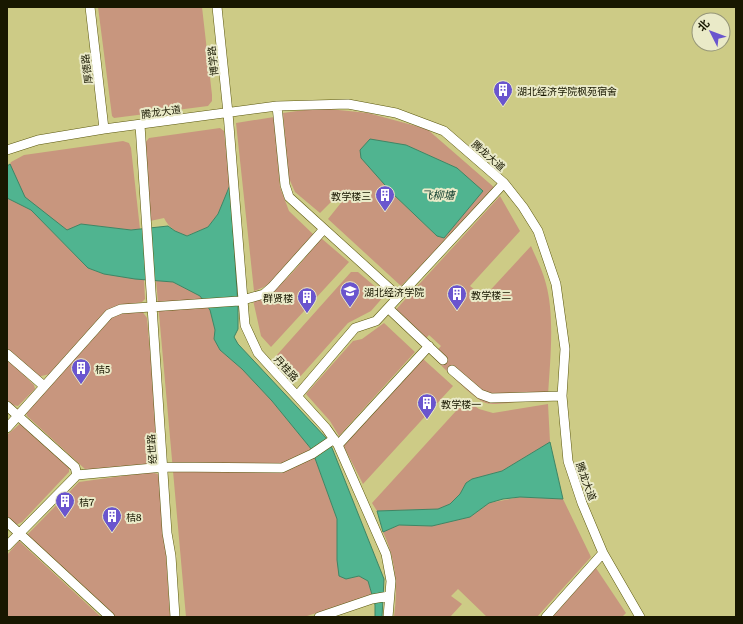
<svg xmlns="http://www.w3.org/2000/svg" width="743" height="624" viewBox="0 0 743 624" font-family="Literata,'Noto Sans SC',serif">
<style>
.green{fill:#c8967e;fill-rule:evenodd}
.water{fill:#50b490;stroke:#3f8565}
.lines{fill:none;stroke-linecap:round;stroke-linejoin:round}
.street-casing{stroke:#5a570d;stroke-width:10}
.street{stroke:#fff;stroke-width:9}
.labels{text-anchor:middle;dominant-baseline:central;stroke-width:4;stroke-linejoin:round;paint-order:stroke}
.street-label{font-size:10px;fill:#181700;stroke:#eaeac8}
.poi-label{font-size:10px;fill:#181700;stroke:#eaeac8;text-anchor:start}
.water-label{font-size:11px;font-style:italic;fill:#103c2d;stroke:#eaeac8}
</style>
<rect width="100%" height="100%" fill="#cdcb86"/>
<path class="green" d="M98 7H202L212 95V101L208 106 114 118 112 116Z
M319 108 368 113 427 129 496 189 401 286 328 219 344 199 339 194 320 213 295 192 288 176 283 113ZM406 145 457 168 482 191 444 238 437 236 392 193Z
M274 117 280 187 289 211 314 235C298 253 277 285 254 291L236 123Z
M220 128 224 131 230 185 218 214 208 227 186 236C176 232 169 228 164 218L150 221 145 143 149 138Z
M123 141 129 143 131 148 140 229 131 230 81 224 67 231 24 197 10 164 11 162 24 155Z
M500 196 520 231 470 286 484 297 531 246C536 258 543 271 546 284 555 317 550 361 548 396 531 398 502 407 486 403 474 400 442 366 432 356L441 346 429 335 420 345 390 316Z
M7 198 31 210 88 268 104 274 144 280 145 299 142 302 119 306 103 316 50 374 37 377 7 349Z
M321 238 349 262 271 347 261 336 253 300C284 289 300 263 321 238Z
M351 272H358L385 295 371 311 348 323 298 379 276 356Z
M156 280 173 282 200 296 210 310 215 330 214 339 220 350 242 369 272 401 312 450 337 519 346 579 359 576 368 581 372 595 304 617H186Z
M142 311 147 318 160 463 86 470 27 416 26 411 109 319 119 313Z
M384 323 415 352 339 436 330 421 306 394 353 341 362 339Z
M7 358 34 385 35 389 18 406 12 405 7 401Z
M422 358 453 386 363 484 343 445Z
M466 400 479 409 493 413 548 404 550 442 502 471 472 479 466 483 460 494 450 504 438 509 377 511 372 503Z
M22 422 69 465V472L22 522 16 525 7 520V435Z
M151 472 161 475 170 617H114L27 535 79 482Z
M520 497 563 499 591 557 537 617H487L458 589 451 596 462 604 450 617H394C398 588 396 559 383 532L399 525 432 526 470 517 489 503Z
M19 541 101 617H7V555Z
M596 568 626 613 622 617H551Z"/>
<path class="water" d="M370 139 406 145 457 168 483 191 444 238 437 236 392 193 361 158 360 150Z
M10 164 25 197 67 230 81 224 131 230 168 226 175 231 187 236 208 227 218 214 230 185 238 306V329L234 337 238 344 328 440 332 448 384 579 382 617H375V605L368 581 359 576 346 579 339 576 337 560V519L312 450 272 401 242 369 220 350 214 339 215 330 210 310 200 296 173 282 135 279 104 274 88 268 31 210 7 198V166Z
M550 442 563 499 520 497 503 499 489 503 470 517 432 526 399 525 383 532 377 511 438 509 450 504 460 494 466 483 472 479 502 471Z"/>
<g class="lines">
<defs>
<path id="street" d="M90 7 104 129
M217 7 228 113 245 325 258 353 326 428 338 445 386 554 391 581 388 617
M277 106 285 185 289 197 398 296
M140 125 167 533 171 556 175 617
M7 150 38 140 104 129 277 106 348 104 396 113 444 131 504 183 523 207 538 231 556 284 565 349 562 396 568 461 582 503 603 553 640 617
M388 308 443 360
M7 354 44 386
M452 370 480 394 491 398 562 396
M297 396 355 328 376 321 504 183
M7 406 75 467 77 475
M7 428 109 314 121 309 239 301 264 294 272 287 324 229
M338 445 429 346
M7 522 110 617
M7 546 77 475 164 467 282 468 312 454 334 439
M319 617 372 599 389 596
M546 617 603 553"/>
</defs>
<use href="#street" class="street-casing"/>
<use href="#street" class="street"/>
</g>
<defs>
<symbol id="building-pin" viewBox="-11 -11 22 30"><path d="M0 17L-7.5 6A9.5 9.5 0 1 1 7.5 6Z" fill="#6a55ce" stroke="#eaeac8"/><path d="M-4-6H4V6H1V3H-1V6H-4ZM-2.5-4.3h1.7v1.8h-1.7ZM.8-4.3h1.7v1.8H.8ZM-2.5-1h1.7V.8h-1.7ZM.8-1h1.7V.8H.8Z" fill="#fff"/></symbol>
<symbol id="university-pin" viewBox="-11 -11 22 30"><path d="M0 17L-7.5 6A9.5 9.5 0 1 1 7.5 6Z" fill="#6a55ce" stroke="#eaeac8"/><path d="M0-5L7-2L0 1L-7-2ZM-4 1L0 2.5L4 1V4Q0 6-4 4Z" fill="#fff"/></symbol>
</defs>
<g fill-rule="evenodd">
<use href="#building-pin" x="492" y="79" width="22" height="30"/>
<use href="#building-pin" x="374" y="184" width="22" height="30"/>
<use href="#university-pin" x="339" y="280" width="22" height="30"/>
<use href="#building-pin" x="446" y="283" width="22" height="30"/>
<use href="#building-pin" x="296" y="286" width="22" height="30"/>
<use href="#building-pin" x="70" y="357" width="22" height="30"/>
<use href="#building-pin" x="416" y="392" width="22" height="30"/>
<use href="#building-pin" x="54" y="490" width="22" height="30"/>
<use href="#building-pin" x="101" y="505" width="22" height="30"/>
</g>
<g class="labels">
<g class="street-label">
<text transform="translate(212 61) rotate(-96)">博学路</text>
<text transform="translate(86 69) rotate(-97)">厚德路</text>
<text transform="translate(161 111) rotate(-8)">腾龙大道</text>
<text transform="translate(489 155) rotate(41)">腾龙大道</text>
<text transform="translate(287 368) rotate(48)">丹桂路</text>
<text transform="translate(151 449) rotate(-94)">经世路</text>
<text transform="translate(587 481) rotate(70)">腾龙大道</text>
</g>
<g class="poi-label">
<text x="517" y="90">湖北经济学院枫苑宿舍</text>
<text x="371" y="195" text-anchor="end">教学楼三</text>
<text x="364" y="291">湖北经济学院</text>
<text x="471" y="294">教学楼二</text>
<text x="293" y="297" text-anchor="end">群贤楼</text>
<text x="95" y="368">桔5</text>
<text x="441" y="403">教学楼一</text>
<text x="79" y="501">桔7</text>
<text x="126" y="516">桔8</text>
</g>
<g class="water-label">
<text x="438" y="194">飞柳塘</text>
</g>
</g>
<rect width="743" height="624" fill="none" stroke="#181700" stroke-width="16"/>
<g transform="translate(711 32) rotate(312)"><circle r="19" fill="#eaeac8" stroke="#969678"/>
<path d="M0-3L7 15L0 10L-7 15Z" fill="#6a55ce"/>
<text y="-6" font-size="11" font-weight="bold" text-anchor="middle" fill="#181700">北</text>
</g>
</svg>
